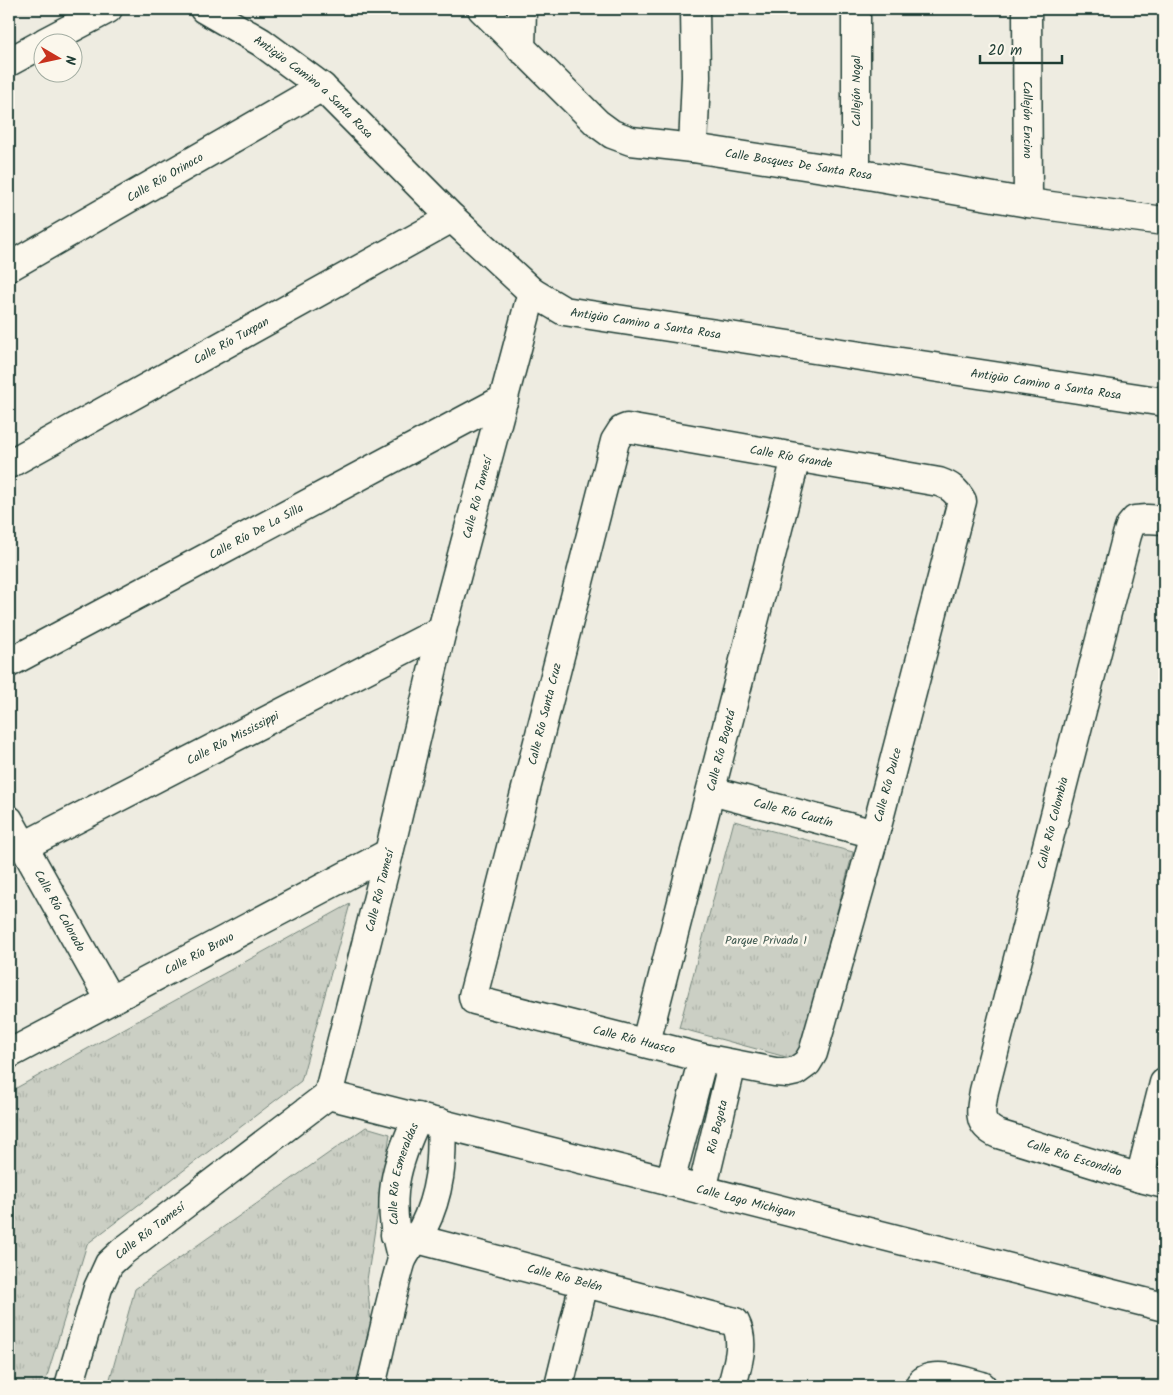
<svg xmlns="http://www.w3.org/2000/svg" width="1173" height="1395" viewBox="0 0 1173 1395" font-family="Kalam,sans-serif">
<style>
.grass{fill:url(#grass-tufts);stroke:#75867c}
.lines{fill:none;stroke-linecap:round;stroke-linejoin:round}
.minor-casing{stroke:#1f3d34;stroke-width:31}
.minor{stroke:#fbf7ec;stroke-width:28}
.labels{text-anchor:middle;dominant-baseline:central;stroke-width:5;stroke-linejoin:round;paint-order:stroke}
.street-label{font-size:12px;fill:#1f3d34;stroke:#fbf7ec}
.park-label{font-size:12px;fill:#415a51;stroke:#fbf7ec}
</style>
<defs>
<pattern id="grass-tufts" width="24" height="20" patternUnits="userSpaceOnUse" patternTransform="scale(1.25)"><rect width="24" height="20" fill="#cbcfc4"/><path d="M3 7l-1-3M5 7V3M7 7l1-3M15 17l-1-3M17 17v-4M19 17l1-3" fill="none" stroke="#aeb3a9"/></pattern>
</defs>
<rect width="100%" height="100%" fill="#eeece1"/>
<filter id="ink" filterUnits="userSpaceOnUse"><feTurbulence type="fractalNoise" baseFrequency=".02" numOctaves="2"/><feDisplacementMap in="SourceGraphic" scale="10" xChannelSelector="R" yChannelSelector="G"/><feConvolveMatrix kernelMatrix="1 2 1 2 8 2 1 2 1" color-interpolation-filters="sRGB"/></filter>
<g filter="url(#ink)">
<path class="grass" d="M734 821 853 852 797 1060 679 1028Z
M350 904 301 1081 87 1244 44 1386H9V1092Z
M366 1127 390 1134 367 1280 371 1325 356 1386H108L135 1289Z"/>
<g class="lines">
<defs>
<g id="minor">
<path id="s1" d="M204 9 261 42 322 87 452 218 532 292 564 311 1164 402"/>
<path id="s2" d="M482 9 597 123 612 134 631 141 693 148 856 173 1028 203 1164 221"/>
<path id="s3" d="M1027 9 1028 203"/>
<path d="M45 42 108 9"/>
<path d="M521 49 522 9"/>
<path d="M9 62 42 44"/>
<path d="M693 148 696 77 695 9"/>
<path d="M856 173V9"/>
<path id="s4" d="M9 267 322 87"/>
<path d="M627 428 939 482C950 486 956 490 962 501L875 834 813 1053 807 1063 796 1071 787 1073 775 1072 703 1058 474 1000 473 996 615 441 622 430Z"/>
<path id="s5" d="M9 464 452 218"/>
<path id="s6" d="M1164 520 1147 519 1135 520 1130 526 1127 535 984 1091C981 1111 976 1124 998 1134L1140 1178 1164 1184"/>
<path id="s7" d="M9 663 504 399"/>
<path id="s8" d="M711 791 875 834"/>
<path id="s9" d="M9 820 110 1000"/>
<path id="s10" d="M24 846 442 630"/>
<path id="s11" d="M646 1042 796 458"/>
<path id="s12" d="M9 1054 389 853"/>
<path id="s13" d="M328 1095 1164 1307"/>
<path d="M1140 1178 1164 1083"/>
<path d="M670 1182 703 1058"/>
<path id="s14" d="M702 1190 732 1064"/>
<path id="s15" d="M395 1235 417 1239 735 1322C746 1343 737 1365 732 1386"/>
<path id="s16" d="M400 1252C386 1199 395 1165 418 1117"/>
<path id="s17" d="M69 1386 98 1288 109 1264 122 1252 328 1095 389 853 442 630 532 292"/>
<path d="M371 1386C381 1345 389 1304 401 1263 404 1252 417 1239 423 1228 440 1194 443 1160 441 1123"/>
<path d="M559 1386 584 1283"/>
<path d="M919 1386C928 1368 967 1382 982 1386"/>
</g>
</defs>
<use href="#minor" class="minor-casing"/>
<use href="#minor" class="minor"/>
</g>
</g>
<g class="labels">
<g class="street-label">
<text stroke="none"><textPath href="#s1" startOffset="135">Antigüo Camino a Santa Rosa</textPath></text>
<text transform="translate(856 91) rotate(-90)">Callejón Nogal</text>
<text stroke="none"><textPath href="#s3" startOffset="111">Callejón Encino</textPath></text>
<text stroke="none"><textPath href="#s2" startOffset="370">Calle Bosques De Santa Rosa</textPath></text>
<text stroke="none"><textPath href="#s4" startOffset="180">Calle Río Orinoco</textPath></text>
<text stroke="none"><textPath href="#s1" startOffset="555">Antigüo Camino a Santa Rosa</textPath></text>
<text stroke="none"><textPath href="#s5" startOffset="254">Calle Río Tuxpan</textPath></text>
<text stroke="none"><textPath href="#s1" startOffset="960">Antigüo Camino a Santa Rosa</textPath></text>
<text transform="translate(791 457) rotate(10)">Calle Río Grande</text>
<text stroke="none"><textPath href="#s17" startOffset="1021">Calle Río Tamesí</textPath></text>
<text stroke="none"><textPath href="#s7" startOffset="280">Calle Río De La Silla</textPath></text>
<text transform="translate(545 714) rotate(-76)">Calle Río Santa Cruz</text>
<text stroke="none"><textPath href="#s10" startOffset="235">Calle Río Mississippi</textPath></text>
<text stroke="none"><textPath href="#s11" startOffset="301">Calle Río Bogotá</textPath></text>
<text transform="translate(888 785) rotate(-75)">Calle Río Dulce</text>
<text stroke="none"><textPath href="#s8" startOffset="85">Calle Río Cautín</textPath></text>
<text transform="translate(1053 823) rotate(-76)">Calle Río Colombia</text>
<text stroke="none"><textPath href="#s17" startOffset="616">Calle Río Tamesí</textPath></text>
<text stroke="none"><textPath href="#s9" startOffset="104">Calle Río Colorado</textPath></text>
<text stroke="none"><textPath href="#s12" startOffset="215">Calle Río Bravo</textPath></text>
<text transform="translate(634 1040) rotate(14)">Calle Río Huasco</text>
<text stroke="none"><textPath href="#s14" startOffset="65">Río Bogota</textPath></text>
<text stroke="none"><textPath href="#s6" startOffset="751">Calle Río Escondido</textPath></text>
<text stroke="none"><textPath href="#s16" startOffset="80">Calle Río Esmeraldas</textPath></text>
<text stroke="none"><textPath href="#s13" startOffset="431">Calle Lago Michigan</textPath></text>
<text stroke="none"><textPath href="#s17" startOffset="181">Calle Río Tamesí</textPath></text>
<text stroke="none"><textPath href="#s15" startOffset="175">Calle Río Belén</textPath></text>
</g>
<g class="park-label">
<text x="766" y="940">Parque Privada 1</text>
</g>
</g>
<rect width="1173" height="1395" fill="none" stroke="#fbf7ec" stroke-width="30"/>
<rect x="15" y="15" width="1143" height="1365" fill="none" stroke="#1f3d34" stroke-width="2" filter="url(#ink)"/>
<g transform="translate(58 58) rotate(99)"><circle r="24" fill="#fbf7ec" stroke="#a3ada2"/>
<path d="M0-4L9 19L0 12L-9 19Z" fill="#c8321e"/>
<text y="-8" font-size="14" font-weight="bold" text-anchor="middle" fill="#1f3d34">N</text>
</g>
<path d="M980 55v8h82v-8" fill="none" stroke="#1f3d34" stroke-width="2.5"/>
<text x="988" y="55" font-size="15" fill="#1f3d34" stroke="#fbf7ec" stroke-width="4" paint-order="stroke">20 m</text>
</svg>
